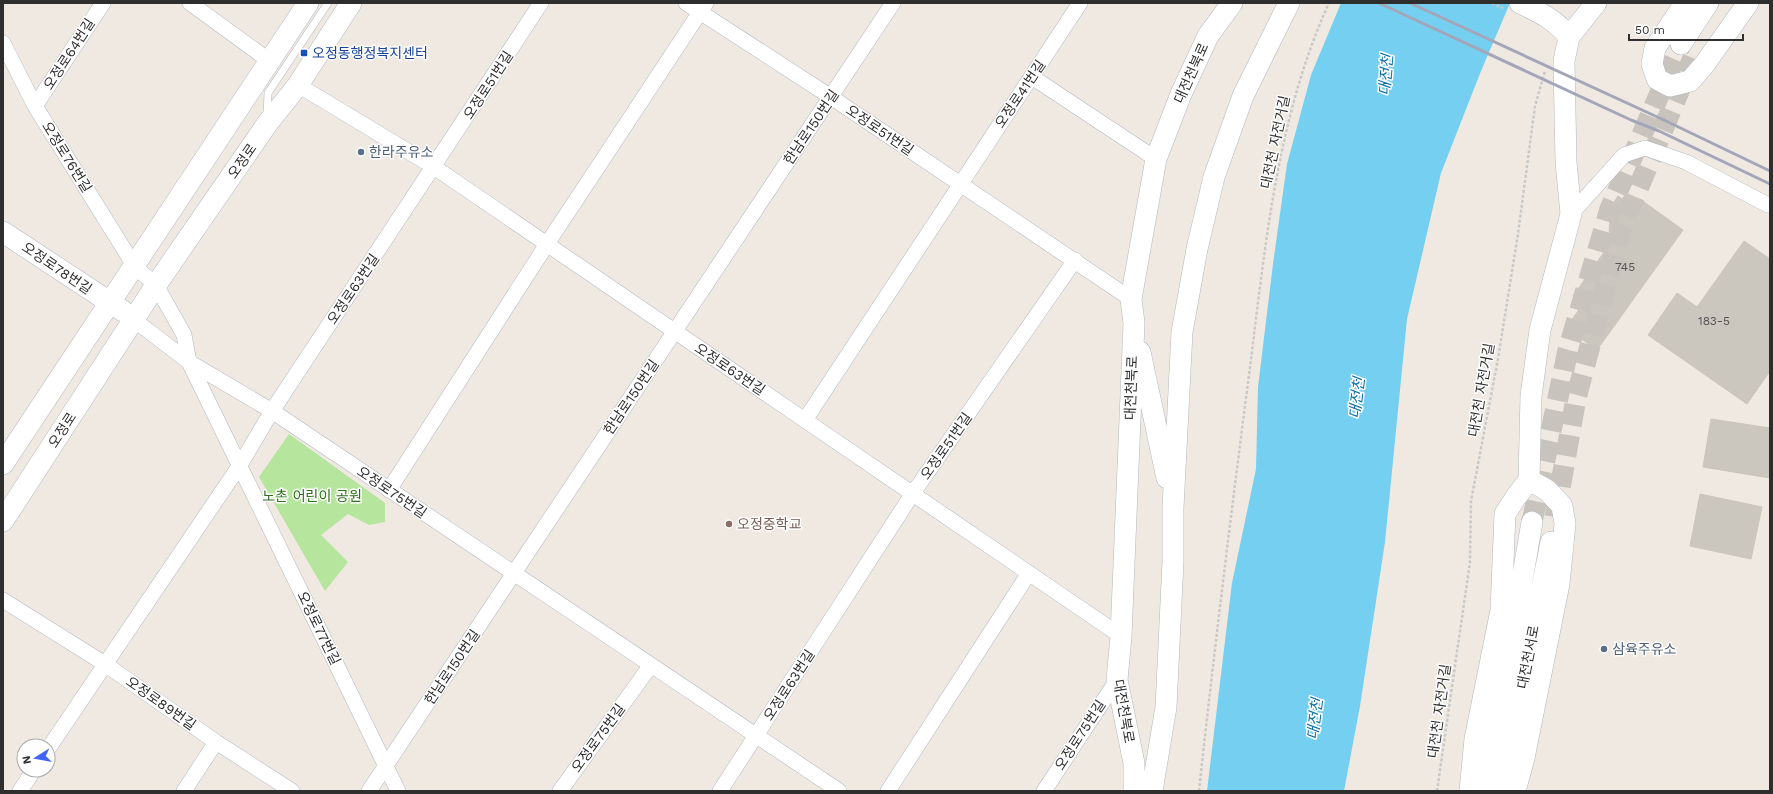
<svg xmlns="http://www.w3.org/2000/svg" width="1773" height="794" viewBox="0 0 1773 794" font-family="'Work Sans','Noto Sans KR',sans-serif">
<style>
.green{fill:#b6e59e}
.water{fill:#75cff0}
.building{fill:#cbc7bf;stroke:#cbc5ba}
.lines{fill:none;stroke-linecap:round;stroke-linejoin:round}
.secondary-tunnel{stroke:#c8c4bd;stroke-width:21;stroke-dasharray:21 10;stroke-linecap:butt}
.lane-casing{stroke:#b4b7c1;stroke-width:8}
.street-casing{stroke:#b4b7c1;stroke-width:16}
.secondary-casing{stroke:#b4b7c1;stroke-width:22}
.path{stroke:#c9c9c9;stroke-width:2.5;stroke-dasharray:3 2;stroke-linecap:butt}
.lane{stroke:#fff;stroke-width:7}
.street{stroke:#fff;stroke-width:15}
.secondary{stroke:#fff;stroke-width:21}
.rail{stroke:#a3a6b8;stroke-width:3}
.transit-dot{fill:#1a4fb4;stroke:#fff;stroke-width:1.5}
.service-dot{fill:#5c6f8a;stroke:#fff;stroke-width:1.5}
.education-dot{fill:#8d6e63;stroke:#fff;stroke-width:1.5}
.labels{text-anchor:middle;dominant-baseline:central;stroke-width:3;stroke-linejoin:round;paint-order:stroke}
.number-label{font-size:12px;fill:#555452}
.transit-label{font-size:14px;fill:#164399;stroke:#fff;text-anchor:start}
.street-label{font-size:14px;fill:#2e2e2e;stroke:#fff}
.service-label{font-size:14px;fill:#4e5e75;stroke:#fff;text-anchor:start}
.park-label{font-size:14px;fill:#2c6e1b;stroke:#fff}
.education-label{font-size:14px;fill:#785e54;stroke:#fff;text-anchor:start}
.water-label{font-size:15px;font-style:italic;fill:#0d6fa3;stroke:#fff}
</style>
<rect width="100%" height="100%" fill="#efe9e1"/>
<path class="green" d="M289 434 385 503V522L369 525 348 514 321 535 348 562 325 591 259 477Z"/>
<path class="water" d="M1341 3H1510L1481 71 1441 173 1407 319 1385 542 1360 706 1344 791H1207L1232 583 1256 469 1258 387 1273 264 1287 164 1311 75Z"/>
<path class="building" d="M1618 196 1638 210 1644 202 1683 230 1597 350 1566 328 1583 304 1573 296 1614 238 1609 231 1611 207Z
M1744 241 1770 259V371L1747 404 1648 335 1677 293 1697 307Z
M1711 419 1770 428V478L1703 467Z
M1700 494 1762 507 1751 559 1690 546Z"/>
<g class="lines">
<path class="secondary-tunnel" d="M1555 517 1576 398 1622 227 1693 58
M1532 522 1568 350 1610 209 1681 44"/>
<defs>
<path id="lane" d="M267 116 268 93 328 3"/>
<path id="street" d="M190 3 271 62
M686 3 831 97 1131 299
M3 43 35 106 135 267 156 285 184 335 189 362 398 791
M1032 77 1156 159
M298 85 434 167 1121 636
M35 106 103 3
M1571 214 1624 155 1645 148 1686 162 1768 205
M133 319 189 362 272 411 839 791
M805 420 1080 3
M389 490 547 244 706 3
M3 600 105 664 216 742 292 791
M48 749 240 465 272 411 541 3
M20 791 34 770
M184 791 216 742
M369 791 893 3
M560 791 651 665
M720 791 913 493 1075 260
M888 791 1029 573
M1044 791 1117 680"/>
<path id="secondary" d="M1520 3C1539 12 1556 20 1569 37L1564 61 1566 162 1571 214 1540 330 1531 396 1529 480
M1685 3 1655 48 1652 64 1657 79 1670 86 1690 81 1704 65 1748 3
M1569 37 1596 3
M1681 44 1708 3
M3 232 123 311
M1140 352 1167 478
M3 464 308 3
M3 521 156 285 267 124 298 85 351 3
M1503 788 1551 542
M1134 791V763L1117 680 1121 636 1134 323 1131 299 1156 159 1181 94 1208 36 1232 3
M1152 791 1166 707 1173 561V508L1182 332 1197 249 1214 177 1243 96 1289 3
M1470 791 1475 739 1501 610 1505 514 1516 497 1529 480 1547 490 1562 506 1565 524 1559 584 1524 758 1515 791
M1486 791 1532 522"/>
</defs>
<use href="#lane" class="lane-casing"/>
<use href="#street" class="street-casing"/>
<use href="#secondary" class="secondary-casing"/>
<path class="path" d="M1492 3 1503 8
M1199 791C1214 652 1231 514 1249 375 1265 250 1276 119 1329 3
M1437 791 1470 562 1471 501 1498 359 1518 234 1535 106 1545 71"/>
<use href="#lane" class="lane"/>
<use href="#street" class="street"/>
<use href="#secondary" class="secondary"/>
<path class="rail" d="M1379 3 1631 120 1659 131 1770 184
M1410 3 1666 121 1770 171"/>
</g>
<rect class="transit-dot" x="300" y="49" width="8" height="8" rx="2"/>
<g class="service-dot">
<circle cx="361" cy="152" r="4"/>
<circle cx="1604" cy="649" r="4"/>
</g>
<circle class="education-dot" cx="729" cy="524" r="4"/>
<g class="labels">
<g class="number-label">
<text x="1625" y="267">745</text>
<text x="1714" y="321">183-5</text>
</g>
<g class="transit-label">
<text x="312" y="53">오정동행정복지센터</text>
</g>
<g class="street-label">
<text transform="translate(69 54) rotate(-57)">오정로64번길</text>
<text transform="translate(1191 73) rotate(-66)">대전천북로</text>
<text transform="translate(488 85) rotate(-57)">오정로51번길</text>
<text transform="translate(1020 94) rotate(-56)">오정로41번길</text>
<text transform="translate(811 127) rotate(-56)">한남로150번길</text>
<text transform="translate(880 130) rotate(34)">오정로51번길</text>
<text transform="translate(1275 142) rotate(-78)">대전천 자전거길</text>
<text transform="translate(67 157) rotate(58)">오정로76번길</text>
<text transform="translate(242 161) rotate(-55)">오정로</text>
<text transform="translate(57 268) rotate(34)">오정로78번길</text>
<text transform="translate(353 289) rotate(-56)">오정로63번길</text>
<text transform="translate(730 369) rotate(34)">오정로63번길</text>
<text transform="translate(1131 388) rotate(-88)">대전천북로</text>
<text transform="translate(1481 390) rotate(-80)">대전천 자전거길</text>
<text transform="translate(631 397) rotate(-56)">한남로150번길</text>
<text transform="translate(62 430) rotate(-57)">오정로</text>
<text transform="translate(946 446) rotate(-55)">오정로51번길</text>
<text transform="translate(392 492) rotate(34)">오정로75번길</text>
<text transform="translate(319 628) rotate(64)">오정로77번길</text>
<text transform="translate(1528 657) rotate(-79)">대전천서로</text>
<text transform="translate(452 667) rotate(-56)">한남로150번길</text>
<text transform="translate(789 685) rotate(-57)">오정로63번길</text>
<text transform="translate(161 703) rotate(35)">오정로89번길</text>
<text transform="translate(1124 711) rotate(80)">대전천북로</text>
<text transform="translate(1439 711) rotate(-82)">대전천 자전거길</text>
<text transform="translate(1080 735) rotate(-57)">오정로75번길</text>
<text transform="translate(598 738) rotate(-54)">오정로75번길</text>
</g>
<g class="service-label">
<text x="369" y="152">한라주유소</text>
<text x="1612" y="649">삼육주유소</text>
</g>
<g class="park-label">
<text x="312" y="496">노촌 어린이 공원</text>
</g>
<g class="education-label">
<text x="737" y="524">오정중학교</text>
</g>
<g class="water-label">
<text transform="translate(1386 75) rotate(-85)">대전천</text>
<text transform="translate(1357 398) rotate(-83)">대전천</text>
<text transform="translate(1315 719) rotate(-83)">대전천</text>
</g>
</g>
<rect width="1773" height="794" fill="none" stroke="#2e2e2e" stroke-width="8"/>
<g transform="translate(36 758) rotate(259)"><circle r="19" fill="#ffffff" stroke="#ababab"/>
<path d="M0-3L7 15L0 10L-7 15Z" fill="#4264fb"/>
<text y="-6" font-size="11" font-weight="bold" text-anchor="middle" fill="#2e2e2e">N</text>
</g>
<path d="M1629 34v6h114v-6" fill="none" stroke="#2e2e2e" stroke-width="2"/>
<text x="1635" y="34" font-size="12" fill="#2e2e2e" stroke="#ffffff" stroke-width="3" paint-order="stroke">50 m</text>
</svg>
